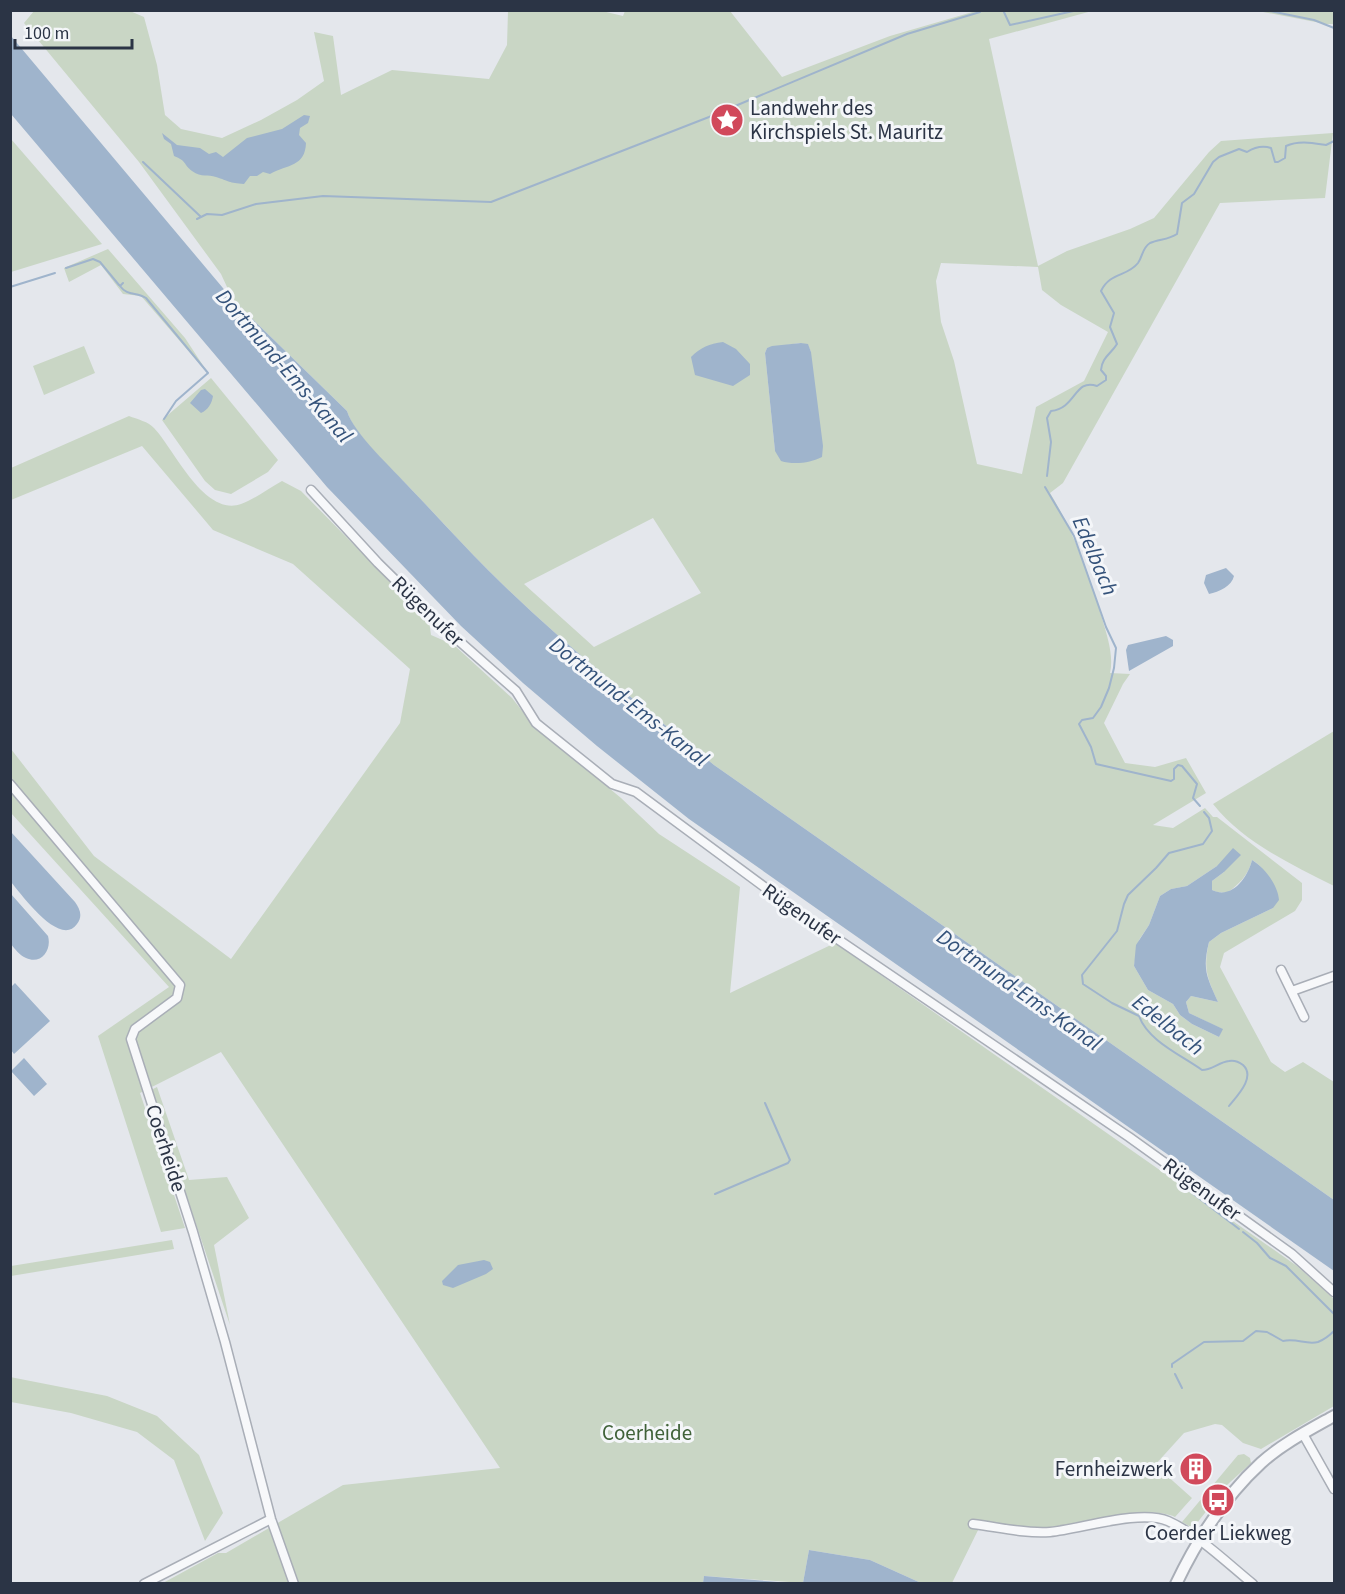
<svg xmlns="http://www.w3.org/2000/svg" width="1345" height="1594" viewBox="0 0 1345 1594" font-family="'Source Sans 3',sans-serif">
<style>
.green{fill:#c9d6c5;fill-rule:evenodd}
.water{fill:#9fb4cc}
.lines{fill:none;stroke-linecap:round;stroke-linejoin:round}
.stream{stroke:#9fb4cc;stroke-width:2}
.minor-casing{stroke:#a9aeb7;stroke-width:11}
.tertiary-casing{stroke:#a9aeb7;stroke-width:14}
.minor{stroke:#f7f8fa;stroke-width:8}
.tertiary{stroke:#f7f8fa;stroke-width:10}
.labels{text-anchor:middle;dominant-baseline:central;stroke-width:6;stroke-linejoin:round;paint-order:stroke}
.poi-label{font-size:21px;fill:#2b3445;stroke:#f4f6f9;text-anchor:start}
.street-label{font-size:21px;fill:#2b3445;stroke:#f4f6f9}
.park-label{font-size:21px;fill:#3f6138;stroke:#f4f6f9}
.water-label{font-size:22px;font-style:italic;fill:#34527a;stroke:#f4f6f9}
</style>
<rect width="100%" height="100%" fill="#e4e7ec"/>
<path class="green" d="M598 10 623 16 625 11H730L782 77 890 36 976 11H1092L989 39 1038 266 1067 251 1130 229 1154 218 1209 152 1221 141 1333 133 1325 198 1220 203 1063 483 1050 493C1074 532 1089 574 1102 618 1107 636 1114 655 1110 673L1130 674 1123 684 1104 723 1125 763 1155 767 1186 758 1206 793 1153 825 1173 828 1205 808 1213 817H1217L1302 883V900L1295 911 1224 953 1220 967 1271 1062 1285 1072 1303 1062 1334 1082V1200L714 765C637 702 559 641 489 571 462 544 436 515 410 488 392 469 354 435 347 411L233 300 221 274 139 162 24 23 34 11H130L144 17 157 65 165 115 181 129 222 138 261 120 297 100 324 81 314 32 333 36 341 95 392 70 489 79 507 45 508 11ZM941 263 1038 267 1042 290 1061 305 1108 332 1084 381 1036 407 1022 474 977 464 954 361 941 322 936 281ZM800 343 808 345 811 352 775 451 765 353 767 348ZM653 518 701 593 594 647 524 584ZM1252 860C1270 870 1269 889 1273 908L1221 933 1209 942C1203 968 1207 978 1218 1002L1191 996 1186 1002 1189 1013 1222 1029 1219 1037 1192 1024 1180 1015 1173 1004 1148 990 1134 966 1139 940 1149 925 1160 896 1171 889 1187 886 1217 866 1224 872 1212 881V890L1217 892 1227 893C1239 884 1248 876 1252 860Z
M1258 11H1334V24H1326Z
M11 139 102 244 11 272Z
M108 249 185 338 210 376 141 296 123 294 101 265 69 282 64 268Z
M84 346 95 373 44 395 33 366Z
M211 378 278 460 268 472 231 494 215 490 205 481 162 420Z
M129 416C137 419 149 422 154 428 174 449 204 517 241 504 255 499 269 488 282 481L301 491 429 621 431 635 454 645 512 698 534 726 621 798 659 834 740 887 730 993 835 943 1297 1266 1334 1299V1406L1261 1449 1243 1443 1222 1425 1215 1424 1184 1433 1155 1465 1192 1498 1175 1517C1148 1504 1083 1523 1051 1527 1029 1529 1005 1524 982 1522L952 1583H921L870 1560 809 1550 803 1583 704 1576 703 1584 163 1583 218 1553H226L343 1485 500 1468 221 1052 140 1093 185 1228 161 1232 98 1036 169 987 11 813V749L94 856 231 959 400 723 410 669 293 564 213 530 142 446 11 500V468Z
M1334 731V886C1291 864 1244 843 1213 804Z
M157 1087 189 1180 227 1177 249 1218 214 1245 230 1325 151 1090Z
M172 1240 174 1249 11 1276V1266Z
M10 1377 107 1396 157 1416 199 1455 223 1513 205 1541 174 1460 137 1432 71 1413 11 1402Z
M1244 1454 1250 1458 1251 1463 1227 1485 1193 1528 1182 1522 1238 1455Z"/>
<path class="water" d="M11 36 233 300 347 411C354 434 393 469 410 488 437 516 462 544 489 571 559 641 637 702 714 765L1334 1200V1271L689 819 597 746 523 683 461 626 327 487 11 114Z
M304 115 310 116 308 123 300 128 299 135 306 143C305 167 288 164 270 174L263 172 257 176H250L244 184C229 183 229 181 216 177 208 174 202 178 192 171 183 164 187 161 174 156L171 144 164 139 162 133 177 145 200 148 209 154 216 152 223 157 247 138 282 129Z
M723 342 736 349 750 364V375L733 386 695 375 691 357C701 347 709 344 723 342Z
M801 343 808 344 811 352 823 446 822 457C811 463 793 465 781 461L775 451 765 353 767 348 772 346Z
M205 389 213 396C212 403 208 410 201 413L190 403 201 390Z
M1226 568 1234 576C1232 586 1219 592 1209 594L1204 583 1206 575Z
M1166 636 1173 640V646L1129 671 1126 650 1128 645Z
M11 832 75 902C80 909 83 916 77 924 60 948 22 895 11 882Z
M1233 848 1241 855 1224 872 1212 881V890C1232 900 1248 877 1252 860 1264 867 1278 885 1279 900L1273 908 1221 933 1209 942C1202 970 1207 977 1218 1002L1191 996 1186 1002 1189 1013 1223 1029 1219 1037 1192 1024 1180 1015 1173 1004 1148 990 1134 966 1136 945 1149 925 1160 896 1171 889 1187 886 1217 866Z
M11 894 48 936C52 950 41 965 26 958 19 955 15 949 11 944Z
M15 983 50 1021 14 1054 11 1050 10 988Z
M24 1058 47 1084 34 1096 11 1071Z
M484 1260 490 1262 493 1269 486 1274 453 1288 443 1285 442 1281 458 1265Z
M809 1550 870 1560 921 1583H803Z
M704 1576 791 1583H703Z"/>
<g class="lines">
<path class="stream" d="M1003 10 1010 25 1078 10
M1265 10 1314 20 1334 28V31
M1334 59V66
M143 162 200 216
M197 219 207 214 222 215 256 204 323 196 491 202 709 117 907 34 980 12
M66 268 93 259 100 262 119 285
M123 283 120 286C127 296 137 292 146 298L208 373 176 401 164 419
M10 287 55 273
M1047 476 1051 442 1047 418 1051 411C1077 408 1074 378 1097 386L1106 380V376L1101 370C1102 357 1111 354 1117 344L1110 327 1114 313 1101 291C1110 272 1127 277 1138 263 1143 256 1142 248 1150 243 1159 239 1168 240 1177 234L1182 203 1194 194 1213 162 1219 157 1239 149 1247 152C1255 147 1262 145 1271 148L1275 162H1278L1285 158 1286 146C1299 140 1313 143 1326 145L1334 141
M1045 487 1074 536 1106 627 1116 648 1114 668 1109 688 1101 707 1093 718 1082 720 1079 724 1091 747 1096 764 1171 781 1174 779V769L1178 765 1182 766 1197 784 1193 798 1200 806
M1204 812 1209 818 1212 831 1203 844 1169 853 1156 868 1128 895 1124 904 1117 931 1082 975 1083 984 1112 1003 1139 1016C1148 1041 1181 1055 1202 1070 1212 1070 1219 1062 1229 1061 1234 1060 1239 1062 1243 1065 1256 1077 1237 1096 1229 1106
M1183 1186 1239 1229
M715 1194 788 1163 790 1160 765 1103
M1243 1232 1257 1243 1270 1258 1286 1266 1334 1314
M1172 1367V1364L1204 1342 1243 1341 1256 1331 1267 1332 1283 1341C1297 1338 1306 1345 1318 1342 1323 1340 1330 1335 1334 1331
M1175 1374 1182 1388"/>
<defs>
<path id="minor" d="M311 490 378 563 442 626 516 691 536 723 612 784 636 792 805 917 1129 1137 1292 1254 1334 1292
M10 784 180 985 177 998 135 1029 131 1039 193 1232 225 1342 271 1519 294 1584
M1281 970 1304 1017
M1292 991 1334 976
M1303 1434 1334 1489
M973 1524C998 1527 1025 1534 1050 1532 1081 1529 1140 1509 1168 1521 1199 1535 1227 1563 1253 1584
M144 1584 271 1519"/>
<path id="tertiary" d="M1176 1584C1197 1540 1225 1496 1261 1463 1282 1444 1309 1430 1334 1416"/>
</defs>
<use href="#minor" class="minor-casing"/>
<use href="#tertiary" class="tertiary-casing"/>
<use href="#minor" class="minor"/>
<use href="#tertiary" class="tertiary"/>
</g>
<defs>
<symbol id="sight-disc" viewBox="-11 -11 22 22"><circle r="9.5" fill="#d1495b" stroke="#f4f6f9"/><path d="M0-6L1.8-2.2L6-1.7L2.9 1.2L3.7 5.4L0 3.3L-3.7 5.4L-2.9 1.2L-6-1.7L-1.8-2.2Z" fill="#fff"/></symbol>
<symbol id="building-disc" viewBox="-11 -11 22 22"><circle r="9.5" fill="#d1495b" stroke="#f4f6f9"/><path d="M-4-6H4V6H1V3H-1V6H-4ZM-2.5-4.3h1.7v1.8h-1.7ZM.8-4.3h1.7v1.8H.8ZM-2.5-1h1.7V.8h-1.7ZM.8-1h1.7V.8H.8Z" fill="#fff"/></symbol>
<symbol id="bus-disc" viewBox="-11 -11 22 22"><circle r="9.5" fill="#d1495b" stroke="#f4f6f9"/><path d="M-5-6H5V4H4V6H2V4H-2V6H-4V4H-5ZM-3.5-4V0h7V-4ZM-3.5 1.2v1.5H-2V1.2ZM2 1.2v1.5H3.5V1.2Z" fill="#fff"/></symbol>
</defs>
<g fill-rule="evenodd">
<use href="#sight-disc" x="708" y="101" width="38" height="38"/>
<use href="#building-disc" x="1177" y="1450" width="38" height="38"/>
<use href="#bus-disc" x="1199" y="1481" width="38" height="38"/>
</g>
<g class="labels">
<g class="poi-label">
<text x="750" y="108">Landwehr des<tspan x="750" dy="24">Kirchspiels St. Mauritz</tspan></text>
<text x="1173" y="1469" text-anchor="end">Fernheizwerk</text>
<text x="1218" y="1533" text-anchor="middle">Coerder Liekweg</text>
</g>
<g class="street-label">
<text transform="translate(428 611) rotate(44)">Rügenufer</text>
<text transform="translate(802 914) rotate(35)">Rügenufer</text>
<text transform="translate(166 1148) rotate(72)">Coerheide</text>
<text transform="translate(1202 1189) rotate(36)">Rügenufer</text>
</g>
<g class="park-label">
<text x="647" y="1433">Coerheide</text>
</g>
<g class="water-label">
<text transform="translate(284 366) rotate(49)">Dortmund-Ems-Kanal</text>
<text transform="translate(1095 556) rotate(67)">Edelbach</text>
<text transform="translate(629 702) rotate(38)">Dortmund-Ems-Kanal</text>
<text transform="translate(1019 990) rotate(35)">Dortmund-Ems-Kanal</text>
<text transform="translate(1168 1025) rotate(38)">Edelbach</text>
</g>
</g>
<rect width="1345" height="1594" fill="none" stroke="#2b3445" stroke-width="24"/>
<path d="M15 39v9h117v-9" fill="none" stroke="#2b3445" stroke-width="3"/>
<text x="24" y="39" font-size="18" fill="#2b3445" stroke="#f4f6f9" stroke-width="4.5" paint-order="stroke">100 m</text>
</svg>
